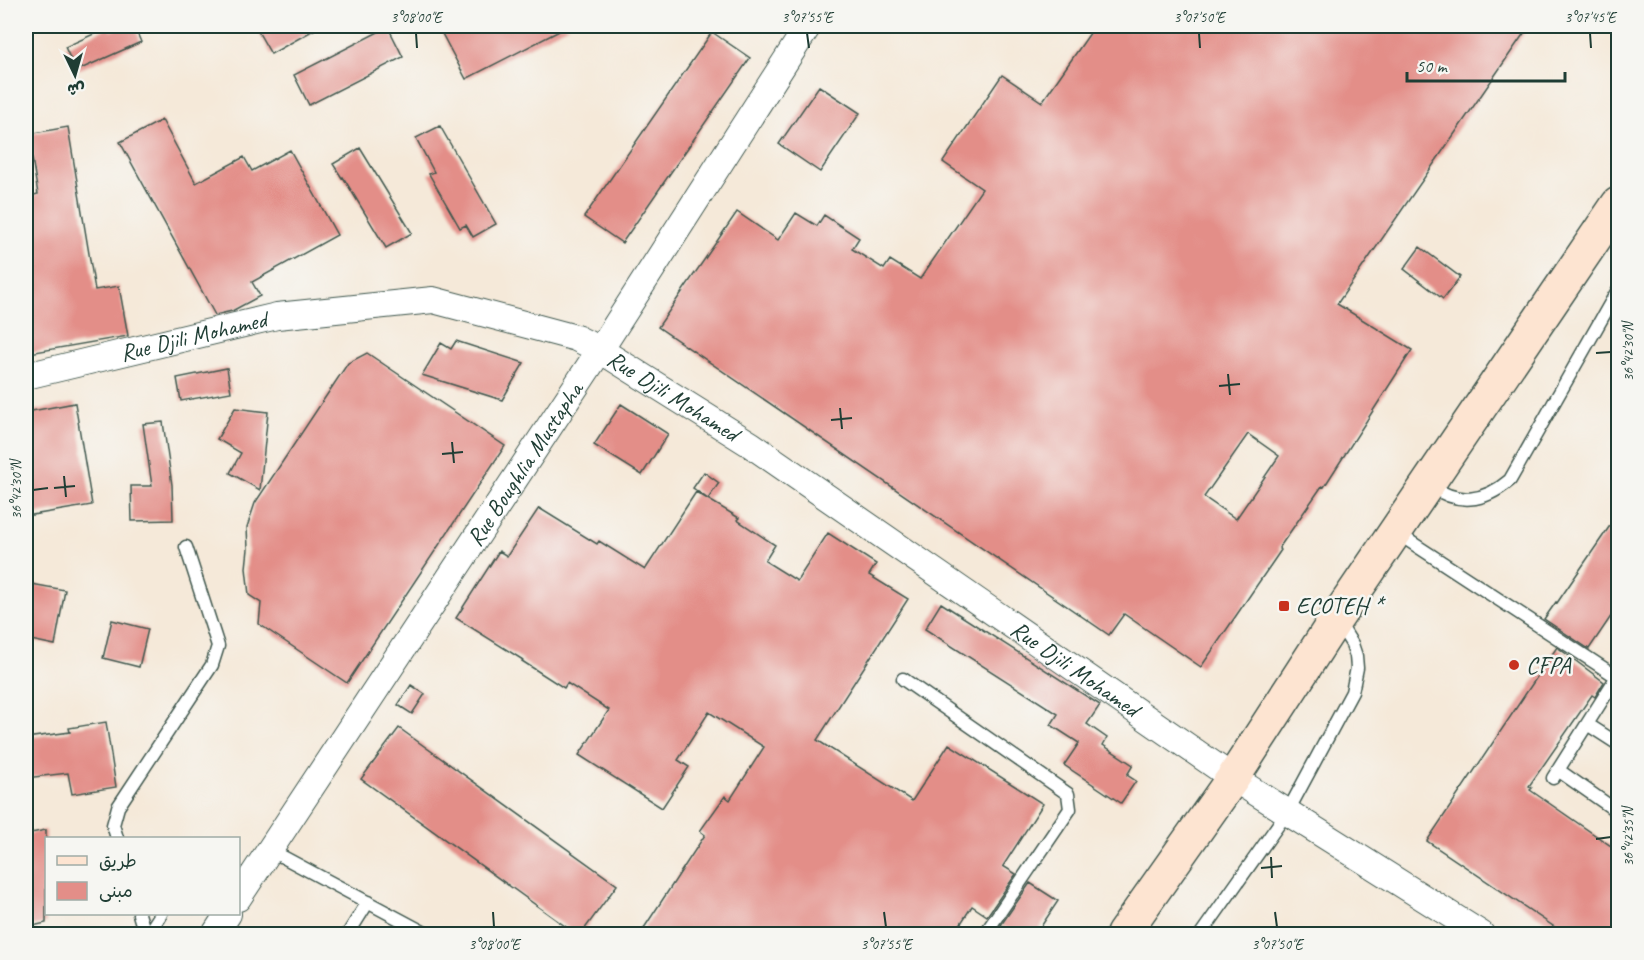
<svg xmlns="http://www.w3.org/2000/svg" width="1644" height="960" viewBox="0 0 1644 960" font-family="Caveat,'Playpen Sans Arabic',sans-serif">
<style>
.building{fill:#e38e88;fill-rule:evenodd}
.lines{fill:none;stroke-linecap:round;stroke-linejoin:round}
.service-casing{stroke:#3f574d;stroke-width:15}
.minor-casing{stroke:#3f574d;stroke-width:28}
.secondary-casing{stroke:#3f574d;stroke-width:36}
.service{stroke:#fff;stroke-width:12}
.minor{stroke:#fff;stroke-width:26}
.secondary{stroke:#fde4d1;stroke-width:33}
.ticks{fill:none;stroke:#1f3d34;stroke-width:2}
.poi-dot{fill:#c8321e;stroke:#f6f6f2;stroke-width:2}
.labels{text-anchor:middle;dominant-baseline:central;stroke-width:5;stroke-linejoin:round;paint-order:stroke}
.street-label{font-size:24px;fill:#1f3d34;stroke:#f6f6f2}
.poi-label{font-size:24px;fill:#1f3d34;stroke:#f6f6f2;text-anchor:start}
.neatline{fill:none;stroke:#1f3d34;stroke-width:2}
.ticks-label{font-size:15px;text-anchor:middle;fill:#1f3d34}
</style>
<rect width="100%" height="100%" fill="#f6f6f2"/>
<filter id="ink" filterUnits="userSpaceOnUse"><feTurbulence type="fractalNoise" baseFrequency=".0167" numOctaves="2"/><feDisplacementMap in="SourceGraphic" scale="12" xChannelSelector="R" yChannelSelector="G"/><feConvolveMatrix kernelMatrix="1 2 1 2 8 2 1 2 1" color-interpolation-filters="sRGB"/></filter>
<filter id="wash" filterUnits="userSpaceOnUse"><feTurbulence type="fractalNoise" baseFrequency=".008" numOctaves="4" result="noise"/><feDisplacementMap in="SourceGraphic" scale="24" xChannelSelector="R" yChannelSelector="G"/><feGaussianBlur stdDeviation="1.35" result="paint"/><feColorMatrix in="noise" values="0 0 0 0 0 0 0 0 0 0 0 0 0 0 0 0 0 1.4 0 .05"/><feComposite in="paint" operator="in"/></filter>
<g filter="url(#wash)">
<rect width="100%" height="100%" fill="#f5e9d9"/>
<g id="blocks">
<path class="building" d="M124 26H134L141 42 76 71 65 47 109 27 111 31Z
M255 26H321L271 54Z
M438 26H569L466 79Z
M1095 26H1529L1337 304 1412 350 1324 487 1322 486 1279 548 1281 550 1201 667 1124 614 1109 635 658 327 737 212 778 240 796 213 817 226 824 215 859 238 852 249 884 269 890 260 920 279 982 189 943 162 1002 75 1042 102ZM1248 434 1279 456 1236 519 1204 497Z
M388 27 403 57 309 105 294 75Z
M712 32 750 58 622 243 584 217Z
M819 86 860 113 820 172 779 144Z
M162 120 196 183 244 157 252 171 290 150 337 235 252 282 260 296 232 311 215 315 120 142Z
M440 126 496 224 473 237 466 225 460 228 429 174 434 172 416 138Z
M68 127 95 290 119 286 128 336 30 353 26 329V197L38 194 28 134Z
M360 148 412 233 386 248 343 177 342 178 333 164Z
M1420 247 1460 277 1443 299 1404 269Z
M456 341 524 363 502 400 422 375 441 343 451 349Z
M367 353 505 446 347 683 259 624 261 603 249 595 246 568 248 549 247 527 255 503 348 363Z
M227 368 231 392 181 401 177 378Z
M75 403 92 505 26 516V412Z
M621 404 668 434 642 475 594 445Z
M235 408 268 412 260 490 230 473 241 453 217 439Z
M163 422 172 485 173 520 132 521 131 486H152L143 424Z
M704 472 719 483 708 499 693 488Z
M696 492 739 518 737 520 775 545 765 561 797 581 828 533 876 564 869 575 908 599 817 740 912 801 949 744 1043 804 1003 866 1016 874 987 916 972 906 954 934H640L705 835 700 831 725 796 730 800 764 747 709 712 678 760 689 767 662 808 579 755 609 710 567 683 564 688 522 661 523 660 456 618 499 551 507 556 539 508 597 544 599 541 645 570Z
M1618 514V606L1589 649 1544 619 1556 602 1557 603Z
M26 583 65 590 55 645 26 639Z
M941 603 1100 705 1087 724 1107 738 1103 745 1133 765 1127 775 1136 781 1121 803 1064 765 1079 743 1051 725 1058 714 925 629Z
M112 620 148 629 139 667 103 658Z
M1557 647 1604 682 1595 697 1592 695 1529 786 1532 788 1530 790 1618 851V934H1565L1427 841Z
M411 685 425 694 412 714 398 705Z
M106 722 116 787 72 794 68 773 26 778V738L70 732 69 728Z
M399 728 617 885 581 934H576L361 779Z
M46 830V923L28 927 26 913V834Z
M1030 883 1058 901 1036 934H1016L1001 925Z"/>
</g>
</g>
<g filter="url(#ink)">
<use href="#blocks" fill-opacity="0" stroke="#3f574d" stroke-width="1.5"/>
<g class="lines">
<defs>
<path id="service" d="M1429 485C1458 505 1483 503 1510 480L1618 290
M1397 533 1617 677
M903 679 1068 794 1070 809 985 934
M1587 724 1618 744
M1558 770 1618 812
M1553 778 1618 675
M117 838 113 825 118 807 212 665 218 646 186 547
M270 850 427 934
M139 914 145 934
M148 934 161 914
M348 934 368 902
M1201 934 1288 811 1352 692 1357 668 1356 656 1352 644 1337 620"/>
<g id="minor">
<path id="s1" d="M26 376 277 316 433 300 576 338 600 350 750 444 1233 778 1481 934"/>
<path id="s2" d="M238 898 600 350 808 26"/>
<path d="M215 934 228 914"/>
</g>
<path id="secondary" d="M1123 934 1233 778 1336 619 1618 204"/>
</defs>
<use href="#service" class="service-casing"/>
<use href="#minor" class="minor-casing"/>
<use href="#secondary" class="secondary-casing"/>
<use href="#service" class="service"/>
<use href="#minor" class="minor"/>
<use href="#secondary" class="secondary"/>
</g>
</g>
<path class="ticks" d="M416 33 417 48M807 33 809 48M1199 33 1200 48M1590 33 1591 48M1596 353 1611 352M1228 374 1230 395M1219 386 1240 384M840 408 842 429M831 420 852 418M452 442 454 463M442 454 463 452M64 476 66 497M54 488 75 486M33 490 48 488M1596 839 1611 837M1271 857 1272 878M1261 868 1282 866M493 912 494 927M884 912 886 927M1275 912 1277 927"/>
<g class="poi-dot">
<rect x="1278" y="600" width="12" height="12" rx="3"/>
<circle cx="1514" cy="665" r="6"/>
</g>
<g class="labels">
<g class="street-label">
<text stroke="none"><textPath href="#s1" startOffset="172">Rue Djili Mohamed</textPath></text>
<text stroke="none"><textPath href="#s1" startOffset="676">Rue Djili Mohamed</textPath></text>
<text stroke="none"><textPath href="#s2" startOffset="520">Rue Boughlia Mustapha</textPath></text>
<text stroke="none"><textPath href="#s1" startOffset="1162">Rue Djili Mohamed</textPath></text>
</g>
<g class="poi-label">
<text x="1296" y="606">ECOTEH *</text>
<text x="1526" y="665">CFPA</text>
</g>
</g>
<rect width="1644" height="960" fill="none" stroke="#f6f6f2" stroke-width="66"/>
<rect x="45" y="837" width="195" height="78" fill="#f6f6f2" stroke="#a0aca6" stroke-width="1.5"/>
<rect x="57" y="856" width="30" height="9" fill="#fde4d1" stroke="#a0aca6" stroke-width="1.5"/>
<text x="99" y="867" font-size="18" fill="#1f3d34">طريق</text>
<rect x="57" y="882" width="30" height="18" fill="#e38e88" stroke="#a0aca6" stroke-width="1.5"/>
<text x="99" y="897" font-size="18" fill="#1f3d34">مبنى</text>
<g transform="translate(75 75) rotate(175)" stroke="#f6f6f2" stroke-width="4.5" paint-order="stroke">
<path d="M0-4.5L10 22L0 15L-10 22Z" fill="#1f3d34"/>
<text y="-9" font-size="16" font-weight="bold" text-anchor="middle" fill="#1f3d34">ش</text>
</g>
<path d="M1407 72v9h158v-9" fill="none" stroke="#1f3d34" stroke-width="3"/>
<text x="1416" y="72" font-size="18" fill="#1f3d34" stroke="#f6f6f2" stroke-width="4.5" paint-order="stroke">50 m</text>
<rect x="33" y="33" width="1578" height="894" class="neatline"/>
<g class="ticks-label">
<text x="416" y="22">3°08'00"E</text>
<text x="807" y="22">3°07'55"E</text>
<text x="1199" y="22">3°07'50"E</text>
<text x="1590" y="22">3°07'45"E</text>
<text transform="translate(1628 352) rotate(-90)" y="5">36°42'30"N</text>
<text transform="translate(16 490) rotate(-90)" y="5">36°42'30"N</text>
<text transform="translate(1628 837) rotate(-90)" y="5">36°42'35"N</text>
<text x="494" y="949">3°08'00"E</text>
<text x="886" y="949">3°07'55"E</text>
<text x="1277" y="949">3°07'50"E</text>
</g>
</svg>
